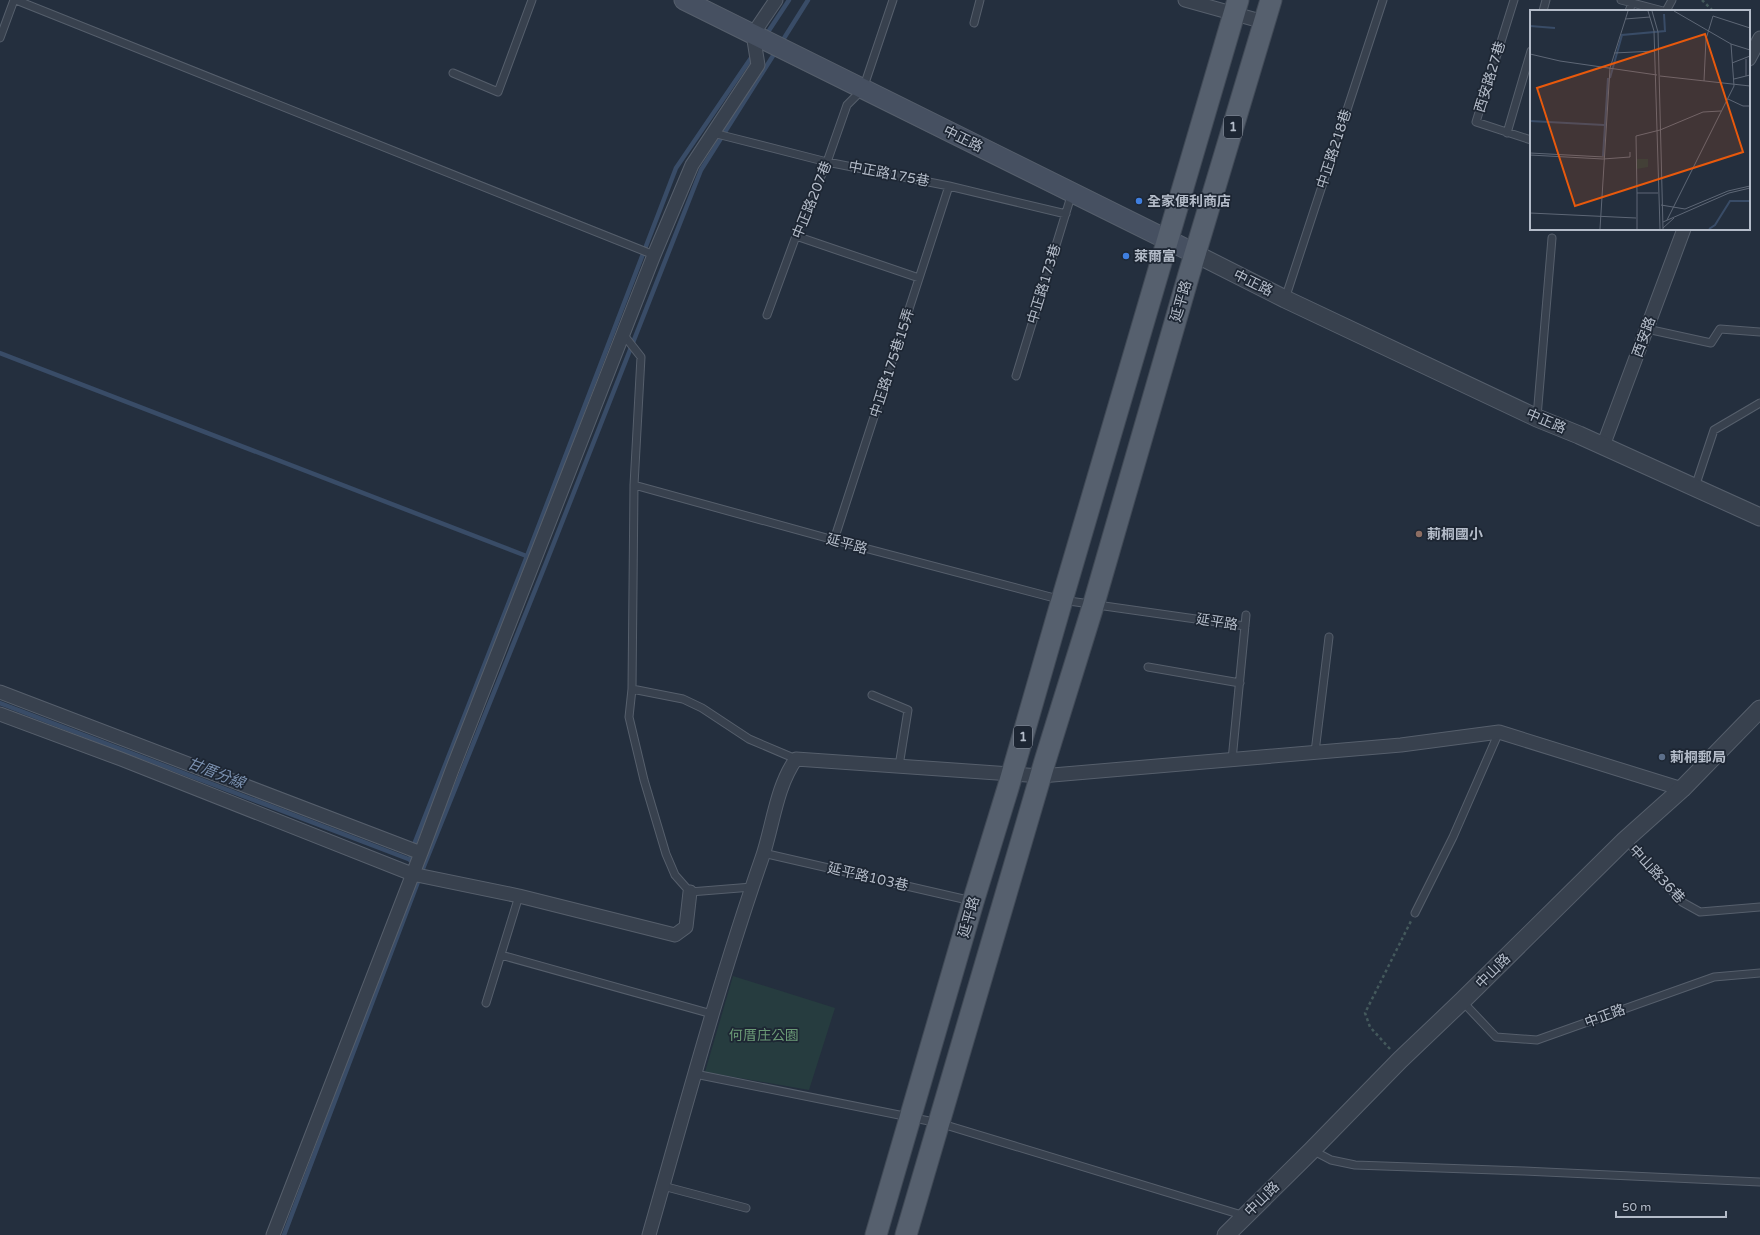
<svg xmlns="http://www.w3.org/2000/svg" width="1760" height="1235" viewBox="0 0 1760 1235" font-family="'Varela Round','Noto Sans TC',sans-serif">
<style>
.green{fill:#263c3f}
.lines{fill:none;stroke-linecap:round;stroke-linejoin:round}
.stream{stroke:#394c67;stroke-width:4.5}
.service-casing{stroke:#565f6c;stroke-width:9}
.minor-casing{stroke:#565f6c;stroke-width:15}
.tertiary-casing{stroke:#565f6c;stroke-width:19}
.secondary-casing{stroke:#565f6c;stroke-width:21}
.primary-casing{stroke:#414a57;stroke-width:23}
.path{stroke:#44595c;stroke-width:2.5;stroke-dasharray:3 3;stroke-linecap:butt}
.service{stroke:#38414e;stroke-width:7}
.minor{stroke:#38414e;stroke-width:13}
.tertiary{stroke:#38414e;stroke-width:17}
.secondary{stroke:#465061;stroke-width:19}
.primary{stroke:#56606e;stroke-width:21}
.shop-dot{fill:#3f7fe0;stroke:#1d2633;stroke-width:1.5}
.education-dot{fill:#8d6e63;stroke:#1d2633;stroke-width:1.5}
.service-dot{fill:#5c6f8a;stroke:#1d2633;stroke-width:1.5}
.labels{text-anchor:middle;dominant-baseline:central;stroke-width:3.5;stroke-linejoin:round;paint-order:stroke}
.shield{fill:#1d2633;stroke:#878f9c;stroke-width:1}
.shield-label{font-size:13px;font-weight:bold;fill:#b4bcc9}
.street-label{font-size:14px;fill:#b4bcc9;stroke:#1d2633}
.poi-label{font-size:14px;font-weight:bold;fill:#b4bcc9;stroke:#1d2633;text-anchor:start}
.park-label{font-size:14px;fill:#6b9a76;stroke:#1d2633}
.water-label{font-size:15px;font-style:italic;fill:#7c92b1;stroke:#1d2633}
.inset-river{fill:none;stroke:#394c67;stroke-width:2}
.inset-road{fill:none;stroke:#5e6776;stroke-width:1}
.view{fill:#e8590c;fill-opacity:0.15;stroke:#e8590c;stroke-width:2}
.inset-edge{fill:none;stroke:#b4bcc9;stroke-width:2}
</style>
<rect width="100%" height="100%" fill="#242f3e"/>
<path class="green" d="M733 976 835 1008 809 1090 705 1072Z"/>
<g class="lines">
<path class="stream" d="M766 35 789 0
M781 43 808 0
M0 353 529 557
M0 703 411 860
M410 860 415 842 527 556 676 168 753 55
M284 1235 424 866 546 563 701 170 776 51"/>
<defs>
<path id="service" d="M16 0 654 255
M1514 0 1476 122 1531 140
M1621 0 1663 11
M1543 11 1546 0
M1629 11 1632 3
M1666 11 1672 0
M974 23 980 0
M0 38 14 0
M453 73 498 92 532 0
M713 133 827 162 949 186 1066 214
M1507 133 1531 51
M796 236 919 278
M1285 299 1383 0
M767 315 796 236 827 162 847 105 863 89 893 0
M1647 329 1711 343 1720 329 1760 332
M623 334 641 357 634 485 632 689
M1016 376 1072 193
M1537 417 1552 238
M634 485 834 540 1062 600 1245 626
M1695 487 1714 430 1760 403
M834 540 949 186
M1148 667 1240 683
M872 695 908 710 899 766
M1315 752 1329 637
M1232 760 1246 615
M1626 840 1682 902 1700 912 1760 907
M763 853 972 901
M752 887 690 892 675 875 666 854 644 780 629 717 632 689 683 699 702 708 749 739 796 759
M1415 913 1453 837 1499 732
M501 955 712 1014
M1462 1001 1496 1037 1537 1040 1714 977 1760 973
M486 1003 519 896
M695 1074 939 1123 1245 1216
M1312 1150 1331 1160 1355 1165 1524 1171 1760 1182
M663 1186 746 1208"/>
<path id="minor" d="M1185 0 1264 22
M1749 59 1760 38
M1603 446 1684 229
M0 692 421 853
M0 714 121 759 412 874 519 896 675 935 686 927 690 892
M273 1235 421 853 452 770 654 255 692 165 758 65 753 34 776 0
M649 1235C685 1109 719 982 762 858 773 826 776 787 796 759L1041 776 1401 745 1499 732 1682 789"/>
<path id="tertiary" d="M1196 254 1285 299 1537 418 1579 435 1760 517
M1226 1235 1312 1150 1400 1060 1462 1001 1625 840 1682 789 1760 709"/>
<path id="secondary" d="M684 0 1196 254"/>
<path id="primary" d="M876 1235 973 902 1008 788 1062 600 1238 0
M906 1235 1045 761 1094 603 1189 274 1271 0"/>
</defs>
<use href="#service" class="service-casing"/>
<use href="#minor" class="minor-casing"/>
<use href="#tertiary" class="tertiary-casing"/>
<use href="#secondary" class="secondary-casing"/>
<use href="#primary" class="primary-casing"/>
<path class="path" d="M1702 0 1713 11
M1390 1049 1370 1027 1365 1013 1411 921"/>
<use href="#service" class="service"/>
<use href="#minor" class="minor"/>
<use href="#tertiary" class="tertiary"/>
<use href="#secondary" class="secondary"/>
<use href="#primary" class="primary"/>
</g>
<g class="shop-dot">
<circle cx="1139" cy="201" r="4"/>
<circle cx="1126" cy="256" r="4"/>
</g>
<circle class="education-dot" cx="1419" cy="534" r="4"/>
<circle class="service-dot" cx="1662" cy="757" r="4"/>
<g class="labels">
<g class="shield">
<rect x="1224" y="116" width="18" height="22" rx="3"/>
<rect x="1014" y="726" width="18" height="22" rx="3"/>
</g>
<g class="shield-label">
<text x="1233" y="127">1</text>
<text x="1023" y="737">1</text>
</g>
<g class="street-label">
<text transform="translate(1490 77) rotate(-73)">西安路27巷</text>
<text transform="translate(963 139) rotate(26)">中正路</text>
<text transform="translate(1334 149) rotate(-72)">中正路218巷</text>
<text transform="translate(889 174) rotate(11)">中正路175巷</text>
<text transform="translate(812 200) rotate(-68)">中正路207巷</text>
<text transform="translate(1253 283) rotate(26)">中正路</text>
<text transform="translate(1044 284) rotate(-73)">中正路173巷</text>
<text transform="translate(1181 301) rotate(-74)">延平路</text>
<text transform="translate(1644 337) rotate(-70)">西安路</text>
<text transform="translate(892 363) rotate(-72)">中正路175巷15弄</text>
<text transform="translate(1546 421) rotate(23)">中正路</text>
<text transform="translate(847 544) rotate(15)">延平路</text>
<text transform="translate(1217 622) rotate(9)">延平路</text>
<text transform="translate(1657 874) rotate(47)">中山路36巷</text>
<text transform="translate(868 877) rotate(13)">延平路103巷</text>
<text transform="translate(969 917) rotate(-74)">延平路</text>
<text transform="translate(1493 971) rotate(-45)">中山路</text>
<text transform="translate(1605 1016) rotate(-20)">中正路</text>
<text transform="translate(1262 1199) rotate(-45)">中山路</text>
</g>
<g class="poi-label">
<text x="1147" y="201">全家便利商店</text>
<text x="1134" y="256">萊爾富</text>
<text x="1427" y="534">莿桐國小</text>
<text x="1670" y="757">莿桐郵局</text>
</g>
<g class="park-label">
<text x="764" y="1035">何厝庄公園</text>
</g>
<g class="water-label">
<text transform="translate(216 773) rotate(21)">甘厝分線</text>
</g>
</g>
<g transform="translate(1530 10)">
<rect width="220" height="220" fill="#242f3e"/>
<path d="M107 149H118V157L107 159Z" fill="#263c3f"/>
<path class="inset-river" d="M0 16 25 18M80 68 92 25 135 21 134 4M0 111 74 115M73 146 78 68M179 219 185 215 200 191H220"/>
<path class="inset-road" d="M118 1 124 21 130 219M122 1 128 22 133 219M95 9 120 7M201 34 220 40M84 43 125 41M0 44 30 51 127 65M216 49V66M202 53 220 46M130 66 220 76M204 69 220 65M174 71 176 29 183 6 220 18M198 89 213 96H220M0 143 74 147M0 145 73 149 100 147V142M107 183 106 126 130 120 173 102 191 101M131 195 155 199 198 181 220 176M0 203 106 208M137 210 204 76 201 34 144 1M133 212 199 183 220 178M133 218 144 208M70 219 80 58 98 1M107 219V183H128"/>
<path class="view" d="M175 24 213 142 45 196 7 78Z"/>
<rect width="220" height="220" class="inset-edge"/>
</g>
<path d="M1616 1211v6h110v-6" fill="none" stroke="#b4bcc9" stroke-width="2"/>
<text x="1622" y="1211" font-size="12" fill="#b4bcc9" stroke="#1d2633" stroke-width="3" paint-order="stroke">50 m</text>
</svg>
